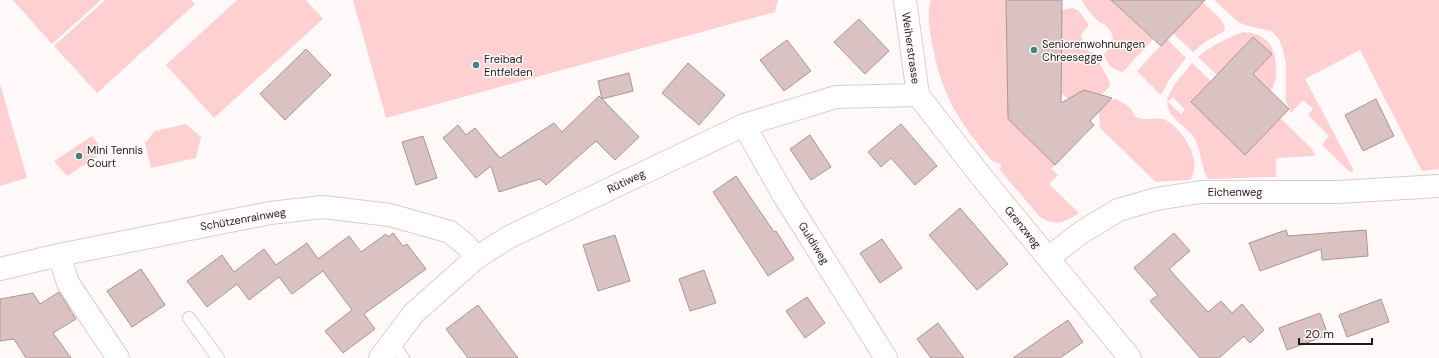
<svg xmlns="http://www.w3.org/2000/svg" width="1439" height="358" viewBox="0 0 1439 358" font-family="'DM Sans',sans-serif">
<style>
.green{fill:#fed0d1}
.building{fill:#dbc2c2;stroke:#ac9494}
.lines{fill:none;stroke-linecap:round;stroke-linejoin:round}
.service-casing{stroke:#e4caca;stroke-width:14}
.minor-casing{stroke:#e4caca;stroke-width:24}
.service{stroke:#fff;stroke-width:12}
.minor{stroke:#fff;stroke-width:22}
.poi-dot{fill:#3d8688;stroke:#fff9f9;stroke-width:1.5}
.labels{text-anchor:middle;dominant-baseline:central;stroke-width:3;stroke-linejoin:round;paint-order:stroke}
.poi-label{font-size:11px;fill:#231a1a;stroke:#fff9f9;text-anchor:start}
.street-label{font-size:11px;fill:#231a1a;stroke:#fff9f9}
</style>
<rect width="100%" height="100%" fill="#fff9f9"/>
<path class="green" d="M13 0H101L52 44Z
M105 0H191L195 4 97 93 54 46Z
M237 0H306L323 19 214 118 166 65Z
M353 0H778L775 12 386 118Z
M931 0H1006L1008 119 1055 165 1051 169 1058 175 1049 184 1079 213C1064 223 1055 227 1039 216L1000 170 1001 165 999 163 993 162C960 124 940 93 932 42 929 28 927 14 931 0Z
M1082 0H1111L1153 39 1123 72C1112 70 1107 64 1104 54 1114 45 1117 34 1105 25 1103 23 1099 23 1097 20 1092 15 1085 7 1082 0Z
M1214 0H1439V169L1422 171 1360 50 1305 79 1354 171 1350 172 1322 145 1329 136 1308 115 1313 109 1303 100 1291 113 1286 101V64L1283 50 1279 39 1271 31 1244 25 1237 21Z
M1202 2C1209 9 1223 18 1225 28L1223 32 1205 42 1193 52 1173 33Z
M1073 8 1079 11 1089 25 1081 34C1083 45 1085 51 1096 54L1101 66 1108 78 1110 86 1094 103 1072 102 1061 93V10Z
M1244 32C1267 34 1275 46 1276 68 1276 77 1276 84 1270 91L1253 74 1271 54 1253 37 1217 75 1198 57C1211 46 1228 37 1244 32Z
M1167 39 1186 58 1170 78 1161 95 1137 71Z
M1192 63 1211 81 1191 102 1245 154 1280 118 1312 149 1315 156 1276 158V177L1208 179C1200 166 1202 148 1192 135 1183 124 1167 117 1167 101L1181 114 1185 110 1173 97 1169 101 1167 99 1174 85Z
M0 84 27 178 0 186Z
M1115 99C1120 101 1127 104 1131 109 1133 113 1133 116 1138 118 1146 121 1155 117 1163 119 1182 127 1204 161 1190 180L1156 182 1100 128 1099 112 1110 100Z
M186 124 201 137 196 158 151 168 145 143 155 131Z
M92 136 104 152 67 176 54 161Z"/>
<path class="building" d="M1006 0H1062L1061 103 1084 90 1112 98 1090 121 1094 125 1055 165 1008 119Z
M1111 0H1205L1161 46Z
M859 19 889 51 865 74 834 42Z
M1253 37 1272 54 1253 74 1289 109 1245 155 1191 102Z
M787 40 811 71 784 91 760 60Z
M306 49 331 75 285 120 260 94Z
M688 63 725 95 699 125 662 93Z
M629 73 633 91 602 99 639 137 615 160 596 141 546 185 540 179 499 192 491 166 476 178 443 138 458 125 466 135 475 128 500 158 554 123 562 132 599 96 602 99 598 81Z
M1376 99 1394 136 1363 151 1345 115Z
M901 124 937 166 915 185 891 158 881 167 868 152Z
M810 135 831 167 811 180 790 149Z
M423 136 437 178 416 185 402 142Z
M736 176 774 232 776 231 794 259 768 276 713 192Z
M960 208 1008 264 977 290 929 235Z
M1286 230 1288 236 1366 230 1368 256 1322 260 1321 249 1260 271 1249 243Z
M393 233 403 246 407 244 426 269 364 314 375 329 343 353 325 331 352 310 323 271 292 294 279 277 249 300 237 284 207 307 187 281 222 255 234 272 264 249 276 265 307 243 318 259 349 236 361 252 386 234 388 237Z
M1174 233 1190 251 1169 269 1208 312 1221 301 1232 313 1242 304 1264 330 1250 343 1244 336 1219 358H1200L1150 301 1158 295 1134 268Z
M615 235 630 281 598 291 583 245Z
M882 239 902 268 880 283 860 253Z
M141 269 165 305 132 327 107 291Z
M704 270 716 303 690 311 679 279Z
M59 292 76 319 53 333 71 358H26L14 339 0 341V299L33 293 40 304Z
M807 297 825 323 805 338 786 311Z
M1381 299 1389 322 1347 337 1339 315Z
M478 305 518 358H468L446 329Z
M1320 313 1328 335 1287 350 1279 328Z
M1068 320 1083 342 1060 358H1013Z
M938 323 964 358H931L917 339Z"/>
<g class="lines">
<defs>
<path id="service" d="M189 318 218 358
M391 342 403 358"/>
<path id="minor" d="M905 0 918 95 980 175 1130 358
M744 125 783 194 886 358
M59 255 68 283 118 358
M1048 258 1082 232 1118 210 1156 199 1201 192H1338L1439 186
M0 269 59 255 270 213 323 207 390 215 450 232 467 246 476 258
M380 358 414 313 476 258 509 237 744 125 836 97 918 95"/>
</defs>
<use href="#service" class="service-casing"/>
<use href="#minor" class="minor-casing"/>
<use href="#service" class="service"/>
<use href="#minor" class="minor"/>
</g>
<g class="poi-dot">
<circle cx="1034" cy="50" r="4"/>
<circle cx="476" cy="65" r="4"/>
<circle cx="79" cy="156" r="4"/>
</g>
<g class="labels">
<g class="poi-label">
<text x="1042" y="44">Seniorenwohnungen<tspan x="1042" dy="13">Chreesegge</tspan></text>
<text x="484" y="59">Freibad<tspan x="484" dy="13">Entfelden</tspan></text>
<text x="87" y="150">Mini Tennis<tspan x="87" dy="13">Court</tspan></text>
</g>
<g class="street-label">
<text transform="translate(911 48) rotate(82)">Weiherstrasse</text>
<text transform="translate(626 181) rotate(-25)">Rütiweg</text>
<text x="1235" y="192">Eichenweg</text>
<text transform="translate(243 219) rotate(-10)">Schützenrainweg</text>
<text transform="translate(1023 227) rotate(51)">Grenzweg</text>
<text transform="translate(814 243) rotate(58)">Guldiweg</text>
</g>
</g>
<path d="M1299 338v6h73v-6" fill="none" stroke="#231a1a" stroke-width="2"/>
<text x="1305" y="338" font-size="12" fill="#231a1a" stroke="#fff9f9" stroke-width="3" paint-order="stroke">20 m</text>
</svg>
